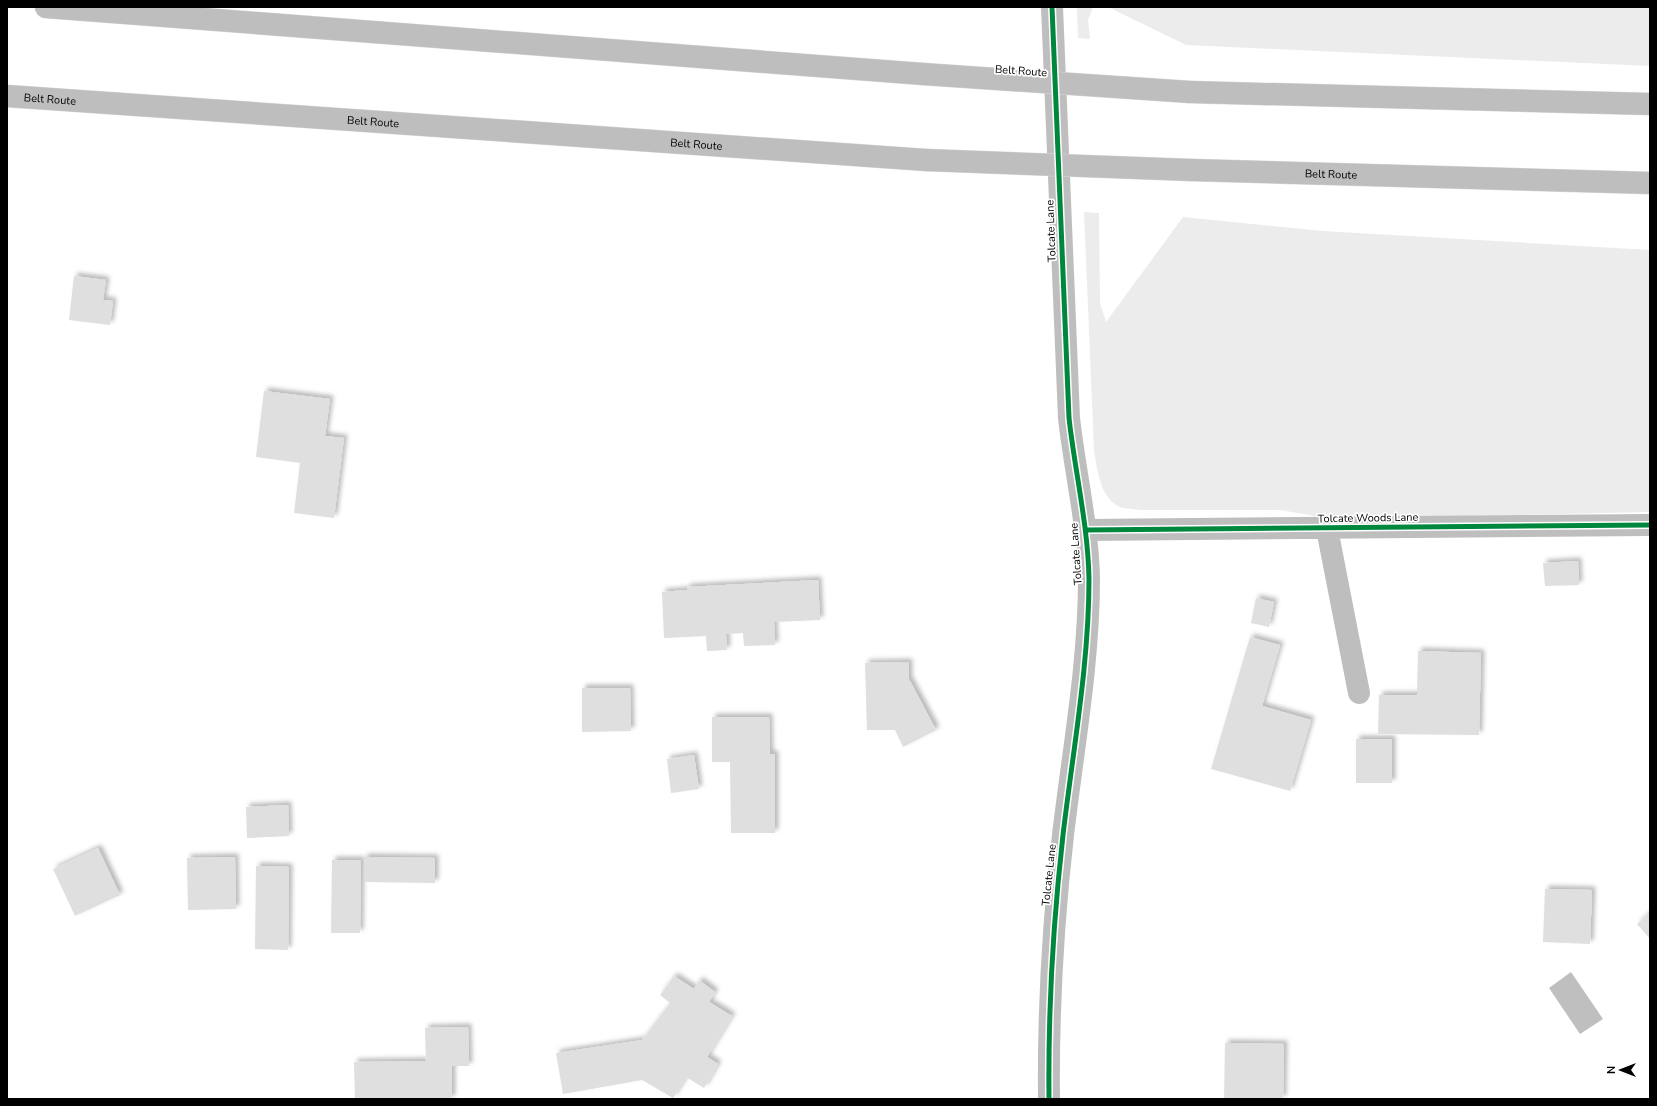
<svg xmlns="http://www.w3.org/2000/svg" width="1657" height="1106" viewBox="0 0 1657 1106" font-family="'Nunito Sans',sans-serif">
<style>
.green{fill:#ececec}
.water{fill:#bfbfbf}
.building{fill:#dfdfdf;filter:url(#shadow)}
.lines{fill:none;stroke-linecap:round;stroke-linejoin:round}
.highway-casing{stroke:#dbdbdb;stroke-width:23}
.minor{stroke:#bebebe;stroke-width:22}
.highway{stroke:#bebebe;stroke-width:22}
.highway-bridge-casing{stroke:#dbdbdb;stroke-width:23;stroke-linecap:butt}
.highway-bridge{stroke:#bebebe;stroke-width:22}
.cycleway-casing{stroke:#fff;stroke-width:8}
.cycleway{stroke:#00873e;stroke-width:5}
.labels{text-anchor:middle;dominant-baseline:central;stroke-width:3.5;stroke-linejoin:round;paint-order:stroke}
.street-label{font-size:11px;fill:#000;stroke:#fff}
</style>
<defs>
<filter id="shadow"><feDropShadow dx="3.5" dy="-3.5" stdDeviation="2" flood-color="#0004"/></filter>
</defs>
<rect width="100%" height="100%" fill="#fff"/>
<path class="green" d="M1077 7H1093L1088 20 1090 39 1078 38Z
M1108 7H1650V66L1186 45Z
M1084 212 1099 213 1100 303 1106 322 1183 217 1323 231 1650 250V512L1419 517 1315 516 1280 510H1141C1135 509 1129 509 1123 508 1100 501 1097 469 1094 450Z"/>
<path class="water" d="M1571 972 1603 1019 1580 1034 1549 988Z"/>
<path class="building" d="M74 276 106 280 103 300 113 301 110 325 69 320Z
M264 391 330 399 325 436 344 438 334 518 294 513 300 463 256 457Z
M1578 561 1579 585 1545 586 1543 563Z
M818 580 820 620 774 622 775 645 744 646 743 633 726 634 727 650 707 651 706 636 664 638 662 592 687 590V587Z
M1256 598 1274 602 1269 627 1251 623Z
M1250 637 1280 645 1262 706 1311 720 1290 791 1211 769Z
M1418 651 1481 653 1479 735 1378 734 1379 695H1417Z
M909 662V679L936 730 903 747 895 730H867L865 663Z
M582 688H630L631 731 582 732Z
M712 717H769L770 754H775V833H731L730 762H712Z
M1356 739H1392V783H1356Z
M694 755 699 789 671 793 667 759Z
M288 805 289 836 247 838 246 807Z
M98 848 120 895 75 916 53 869Z
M235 857 236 909 188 910 187 858Z
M364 857 435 858V883L364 882Z
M332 860H361L360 933H331Z
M256 866 289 867 288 950 255 949Z
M1545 889 1592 890 1590 944 1543 942Z
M1650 912V939L1637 924Z
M674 976 694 989 699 980 715 992 709 1002 732 1016 707 1057 718 1064 704 1088 686 1077 673 1098 642 1080 563 1094 556 1053 642 1040 670 1003 660 995Z
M468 1027 469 1066H452V1099H355L354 1062 426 1061 425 1028Z
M1225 1043 1284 1044 1283 1099H1224Z"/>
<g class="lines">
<defs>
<g id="highway">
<path d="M46 7 923 74"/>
<path d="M1190 92 1650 104"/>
<path id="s1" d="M7 96 926 160"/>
<path id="s2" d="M1191 170 1650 183"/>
</g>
</defs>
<use href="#highway" class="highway-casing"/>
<path class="minor" d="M1327 529 1359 693
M1086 530 1650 525
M1049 1099C1048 1010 1053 923 1063 835 1073 750 1089 664 1089 579 1088 525 1075 472 1069 418L1052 7"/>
<use href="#highway" class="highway"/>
<defs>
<path id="highway-bridge" d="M923 74 1190 92
M926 160 1191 170"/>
</defs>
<use href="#highway-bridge" class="highway-bridge-casing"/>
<use href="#highway-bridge" class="highway-bridge"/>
<defs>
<path id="cycleway" d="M1086 530 1650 525
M1049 1099C1048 1010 1053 923 1063 835 1073 750 1089 664 1089 579 1088 525 1075 472 1069 418L1052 7"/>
</defs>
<use href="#cycleway" class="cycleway-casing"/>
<use href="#cycleway" class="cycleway"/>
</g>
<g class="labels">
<g class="street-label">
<text transform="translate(1021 71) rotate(4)">Belt Route</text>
<text stroke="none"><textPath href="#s1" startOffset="43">Belt Route</textPath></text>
<text stroke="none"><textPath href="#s1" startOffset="367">Belt Route</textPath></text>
<text stroke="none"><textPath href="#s1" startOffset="691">Belt Route</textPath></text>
<text stroke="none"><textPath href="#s2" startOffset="140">Belt Route</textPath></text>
<text transform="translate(1051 231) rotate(-92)">Tolcate Lane</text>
<text transform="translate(1368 518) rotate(-1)">Tolcate Woods Lane</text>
<text transform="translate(1076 554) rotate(-94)">Tolcate Lane</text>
<text transform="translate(1049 875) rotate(-84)">Tolcate Lane</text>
</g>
</g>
<rect width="1657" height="1106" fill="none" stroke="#000000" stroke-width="16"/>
<g transform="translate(1621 1070) rotate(270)" stroke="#ffffff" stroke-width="3" paint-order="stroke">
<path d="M0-3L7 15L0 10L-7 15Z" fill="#000000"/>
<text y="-6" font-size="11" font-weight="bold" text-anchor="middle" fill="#000000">N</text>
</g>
</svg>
